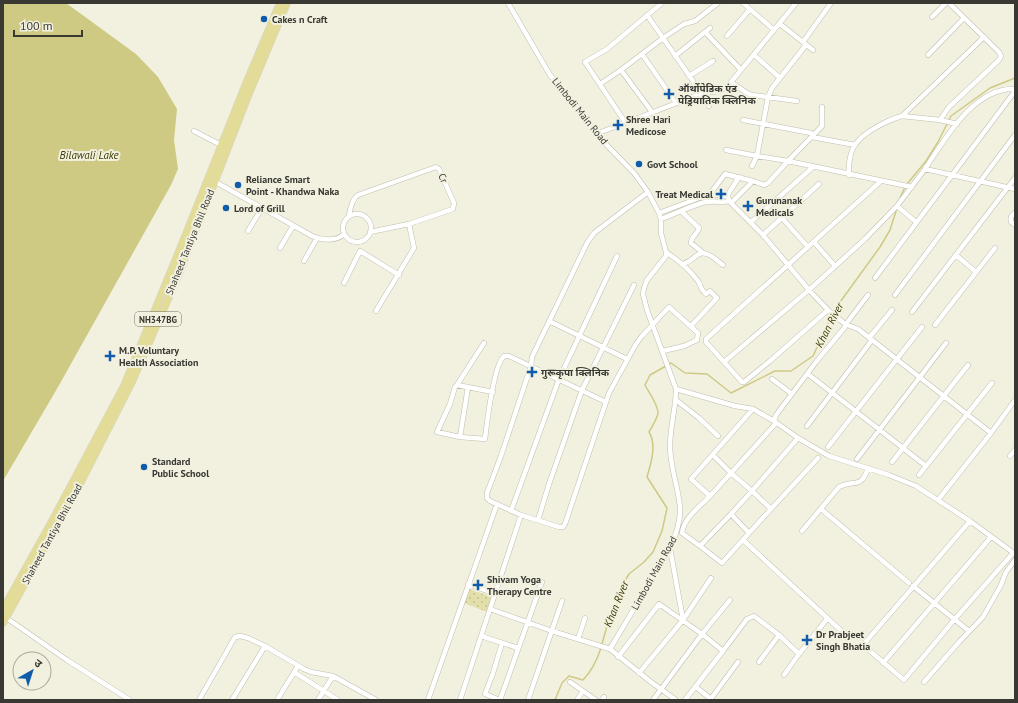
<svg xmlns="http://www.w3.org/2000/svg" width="1018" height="703" viewBox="0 0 1018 703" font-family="'PT Sans','Noto Sans Devanagari',sans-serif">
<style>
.green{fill:url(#green-dots)}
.water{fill:#cec983}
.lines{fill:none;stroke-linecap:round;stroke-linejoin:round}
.stream{stroke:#cec983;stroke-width:1.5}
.street-casing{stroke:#bfbeae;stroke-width:5.5}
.primary-casing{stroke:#d7d7d6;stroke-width:8}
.street{stroke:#fff;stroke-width:4.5}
.primary{stroke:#e2dc98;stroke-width:7}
.poi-dot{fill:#105cab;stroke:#f2f1e0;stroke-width:1.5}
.labels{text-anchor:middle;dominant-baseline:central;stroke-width:4;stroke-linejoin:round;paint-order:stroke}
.shield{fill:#f2f1e0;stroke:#707066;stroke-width:1}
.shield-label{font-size:9px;font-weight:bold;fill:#393832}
.poi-label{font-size:10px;font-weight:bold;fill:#393832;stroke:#f2f1e0;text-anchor:start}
.street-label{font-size:10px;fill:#393832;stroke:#f2f1e0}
.water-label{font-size:11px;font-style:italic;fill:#403c03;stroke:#f2f1e0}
</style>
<defs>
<pattern id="green-dots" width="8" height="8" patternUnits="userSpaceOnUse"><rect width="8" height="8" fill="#e3dfaa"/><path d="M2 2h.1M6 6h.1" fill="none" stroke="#c4c093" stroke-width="1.8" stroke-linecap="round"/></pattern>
</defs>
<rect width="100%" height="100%" fill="#f2f1e0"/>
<path class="green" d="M469 589 492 597 487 612 464 603Z"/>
<path class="water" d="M3 3H66L136 54 158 77 177 109 174 140 178 169 171 185 58 387 3 481Z"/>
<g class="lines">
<path class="stream" d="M907 184 926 161 938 142 951 116 990 88 1015 78
M900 198 905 187
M669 364 671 363 685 373 707 374 731 393 775 371H791L813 356 835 309 880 247 890 230 897 208
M602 644 609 619 617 604 622 586 629 574 644 562 653 552 662 531 667 508 647 477C651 463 657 445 649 432 652 427 656 420 658 414 659 406 649 393 645 385L650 375 666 366
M555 700 562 683 569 676 583 680C592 671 597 660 601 648"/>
<defs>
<path id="street" d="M508 3 550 75 581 113 596 134 634 173 648 192 659 213 661 219V233L666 252V256L647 280 644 288 643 294 647 310 676 389C676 408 670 427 670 446 670 467 678 486 680 507 681 521 676 535 670 548L610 649
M743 3 774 30 796 3
M949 3 999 52 1001 56 999 60 949 107 940 120 957 124
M647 15 663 38 684 24 695 21 718 3
M932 17 946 3
M780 24 813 50
M705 32 741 70
M727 36 750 9
M803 42 831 3
M642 54 663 38 702 94
M754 55 780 78
M928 55 964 18
M675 56 710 28
M621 70 642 54 676 103
M689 76 713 61
M731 82 747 93 752 95 797 101
M600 84 621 70 652 112
M709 106 703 93 720 91 727 87 774 30
M822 107V126L788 161 912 187
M902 116 940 120
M743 120 811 133
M625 122 585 62 607 49 662 3
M194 131 221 145
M596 134 703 93
M812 137 855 145
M726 150 757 156 752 166
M925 169C945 139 974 87 1015 89
M849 175C848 166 850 152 855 145 863 132 888 120 902 116L984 37
M214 181 312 236C321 240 336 242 344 234
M648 192 594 233 587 243 532 357 531 366 501 456 487 493V498L490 501 521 515 559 527H563L565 524 609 393 636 344 642 336 669 307 698 333 697 340 684 346 663 351
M710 194 725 174 753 181
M727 196 739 177
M731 203 753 181 764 185 768 183 788 161 757 156 768 97 772 88 806 45
M897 206 916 222
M681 211 699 228C698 234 691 236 691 243L702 252
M659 213 710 194 727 196 731 203 763 235 809 290 829 311 845 324 858 329 991 433
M1015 213C1011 215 1010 218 1011 222L1015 225
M343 228a14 14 0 1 1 28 0a14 14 0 1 1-28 0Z
M349 216C350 209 352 199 358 195L436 167 439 169 454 203 453 209 409 224 370 232
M782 218 808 247
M661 219C675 214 688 207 702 203 712 200 721 203 730 201
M751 222 813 167
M248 231 262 208
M763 235 819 184
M814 242 835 266
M280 248 293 226
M360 251 399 275
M666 252C678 260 689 269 698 281 702 287 699 288 706 294L710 291 717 298 691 326
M956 255 976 272
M304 261 317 238
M682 264C688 263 691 260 696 256 705 248 715 259 723 265
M875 278 1015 91
M344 283 360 251
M895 295 1015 135
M828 310 770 361 744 382H742L706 342V339L881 181
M376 311 414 248 409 224
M912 312 1015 178
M549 321 627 359
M846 324 868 295
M935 325 995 248
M869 338 892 310
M724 362 809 290 865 239 897 206 925 169 1015 189
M808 374 926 466
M772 379 792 394
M457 385 484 343
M676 389 735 406 753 409 774 421 798 438 829 456 889 475 916 486 970 521 1015 554
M493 392 457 385 455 387 450 404 437 432 460 437 485 439C487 423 493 366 504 356H509L606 402
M676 400 699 418 718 436
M753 409 691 479 710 496 731 473 752 491 798 438
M774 421 776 415 816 362 845 327V324
M807 426 872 340
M460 437 468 387
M828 447 922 327
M713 455 731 473 776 423
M1010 456 1015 450
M857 459 946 343
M892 462 968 365
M919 475 992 383
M710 496C700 507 684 517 682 533L700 546 731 514
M938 500 991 433 1015 400
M771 509 749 533 731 514 752 491 771 509 818 458
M821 509 909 583
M511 511 559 379 617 256
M538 520 549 484 582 390 634 285
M970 521 863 645 904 680 954 620 1013 553
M802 531 839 487C854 479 861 490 868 468
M743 540 849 638
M700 546 722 563 749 533
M670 548 683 620
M468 584 495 594
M913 586 969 631
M490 609 552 631 610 649 651 682 676 700
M5 617 67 660 130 700
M779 635 799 654 827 619
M481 636 518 648
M578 639 585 618
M723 651 747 619 754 616 779 635 759 662
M618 657 659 604 702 634 653 700
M883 663 991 537
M294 672 338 700
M639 673 683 620 711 578
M784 675 799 654
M570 682 596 700
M924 682 959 642 983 617 1001 585 1006 572 1015 560
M696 687 711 699
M199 700 235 637 240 636 248 638 265 646 304 669 311 672 333 676 376 700
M232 700 265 646
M277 700 298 666
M318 700 333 676
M428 700 497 504
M460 700 521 515
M500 700 542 582
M500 700 485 694 493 673 502 643
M528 700 562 601
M577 700 583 691
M602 700 604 697
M685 700 723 651 702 634 730 600
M710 700 738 662"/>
<path id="primary" d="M3 609 51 523 124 386 186 234 245 86 280 3
M3 623 80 484 131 384 179 274 248 96 287 3"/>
</defs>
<use href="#street" class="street-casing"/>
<use href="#primary" class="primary-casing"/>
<use href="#street" class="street"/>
<use href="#primary" class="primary"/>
</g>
<g class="poi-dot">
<circle cx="264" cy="19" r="4"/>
<path d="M667 88h4v4h4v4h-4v4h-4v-4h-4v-4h4z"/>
<path d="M616 119h4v4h4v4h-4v4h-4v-4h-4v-4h4z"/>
<circle cx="639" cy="164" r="4"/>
<circle cx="238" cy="185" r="4"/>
<path d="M719 188h4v4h4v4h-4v4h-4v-4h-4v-4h4z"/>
<path d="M746 200h4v4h4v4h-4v4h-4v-4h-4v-4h4z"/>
<circle cx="226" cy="208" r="4"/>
<path d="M108 350h4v4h4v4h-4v4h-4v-4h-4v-4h4z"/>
<path d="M530 366h4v4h4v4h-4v4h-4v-4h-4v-4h4z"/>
<circle cx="144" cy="467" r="4"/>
<path d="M476 579h4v4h4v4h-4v4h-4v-4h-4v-4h4z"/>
<path d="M805 634h4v4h4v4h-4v4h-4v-4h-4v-4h4z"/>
</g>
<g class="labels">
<rect class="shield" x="135" y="312" width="46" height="14" rx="3"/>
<g class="shield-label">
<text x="158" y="319">NH347BG</text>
</g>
<g class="poi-label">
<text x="272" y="19">Cakes n Craft</text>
<text x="678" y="88">ऑर्थोपेडिक एंड<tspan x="678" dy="12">पेड्रियातिक क्लिनिक</tspan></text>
<text x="626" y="119">Shree Hari<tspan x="626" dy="12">Medicose</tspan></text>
<text x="647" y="164">Govt School</text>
<text x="246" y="179">Reliance Smart<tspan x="246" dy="12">Point - Khandwa Naka</tspan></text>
<text x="713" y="194" text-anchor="end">Treat Medical</text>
<text x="756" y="200">Gurunanak<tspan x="756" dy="12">Medicals</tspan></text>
<text x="234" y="208">Lord of Grill</text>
<text x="119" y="350">M.P. Voluntary<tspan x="119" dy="12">Health Association</tspan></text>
<text x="541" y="372">गुरूकृपा क्लिनिक</text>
<text x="152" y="461">Standard<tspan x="152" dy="12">Public School</tspan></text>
<text x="487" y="579">Shivam Yoga<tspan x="487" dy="12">Therapy Centre</tspan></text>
<text x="816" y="634">Dr Prabjeet<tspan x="816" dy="12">Singh Bhatia</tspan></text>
</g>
<g class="street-label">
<text transform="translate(580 111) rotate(51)">Limbodi Main Road</text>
<text transform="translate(443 178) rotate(66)">Cr</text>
<text transform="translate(190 242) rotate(-68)">Shaheed Tantiya Bhil Road</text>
<text transform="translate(52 534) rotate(-61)">Shaheed Tantiya Bhil Road</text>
<text transform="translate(654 573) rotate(-61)">Limbodi Main Road</text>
</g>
<g class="water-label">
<text x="89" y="155">Bilawali Lake</text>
<text transform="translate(829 325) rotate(-63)">Khan River</text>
<text transform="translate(616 604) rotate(-68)">Khan River</text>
</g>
</g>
<rect width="1018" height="703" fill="none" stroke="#393832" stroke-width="8"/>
<g transform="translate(32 671) rotate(39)"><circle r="19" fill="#f2f1e0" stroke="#a8a79a"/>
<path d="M0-3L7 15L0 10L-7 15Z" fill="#105cab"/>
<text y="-6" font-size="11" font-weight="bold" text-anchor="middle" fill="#393832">उ</text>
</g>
<path d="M14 30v6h68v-6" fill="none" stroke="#393832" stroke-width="2"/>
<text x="20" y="30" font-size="12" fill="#393832" stroke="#f2f1e0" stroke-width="3" paint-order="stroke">100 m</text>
</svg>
